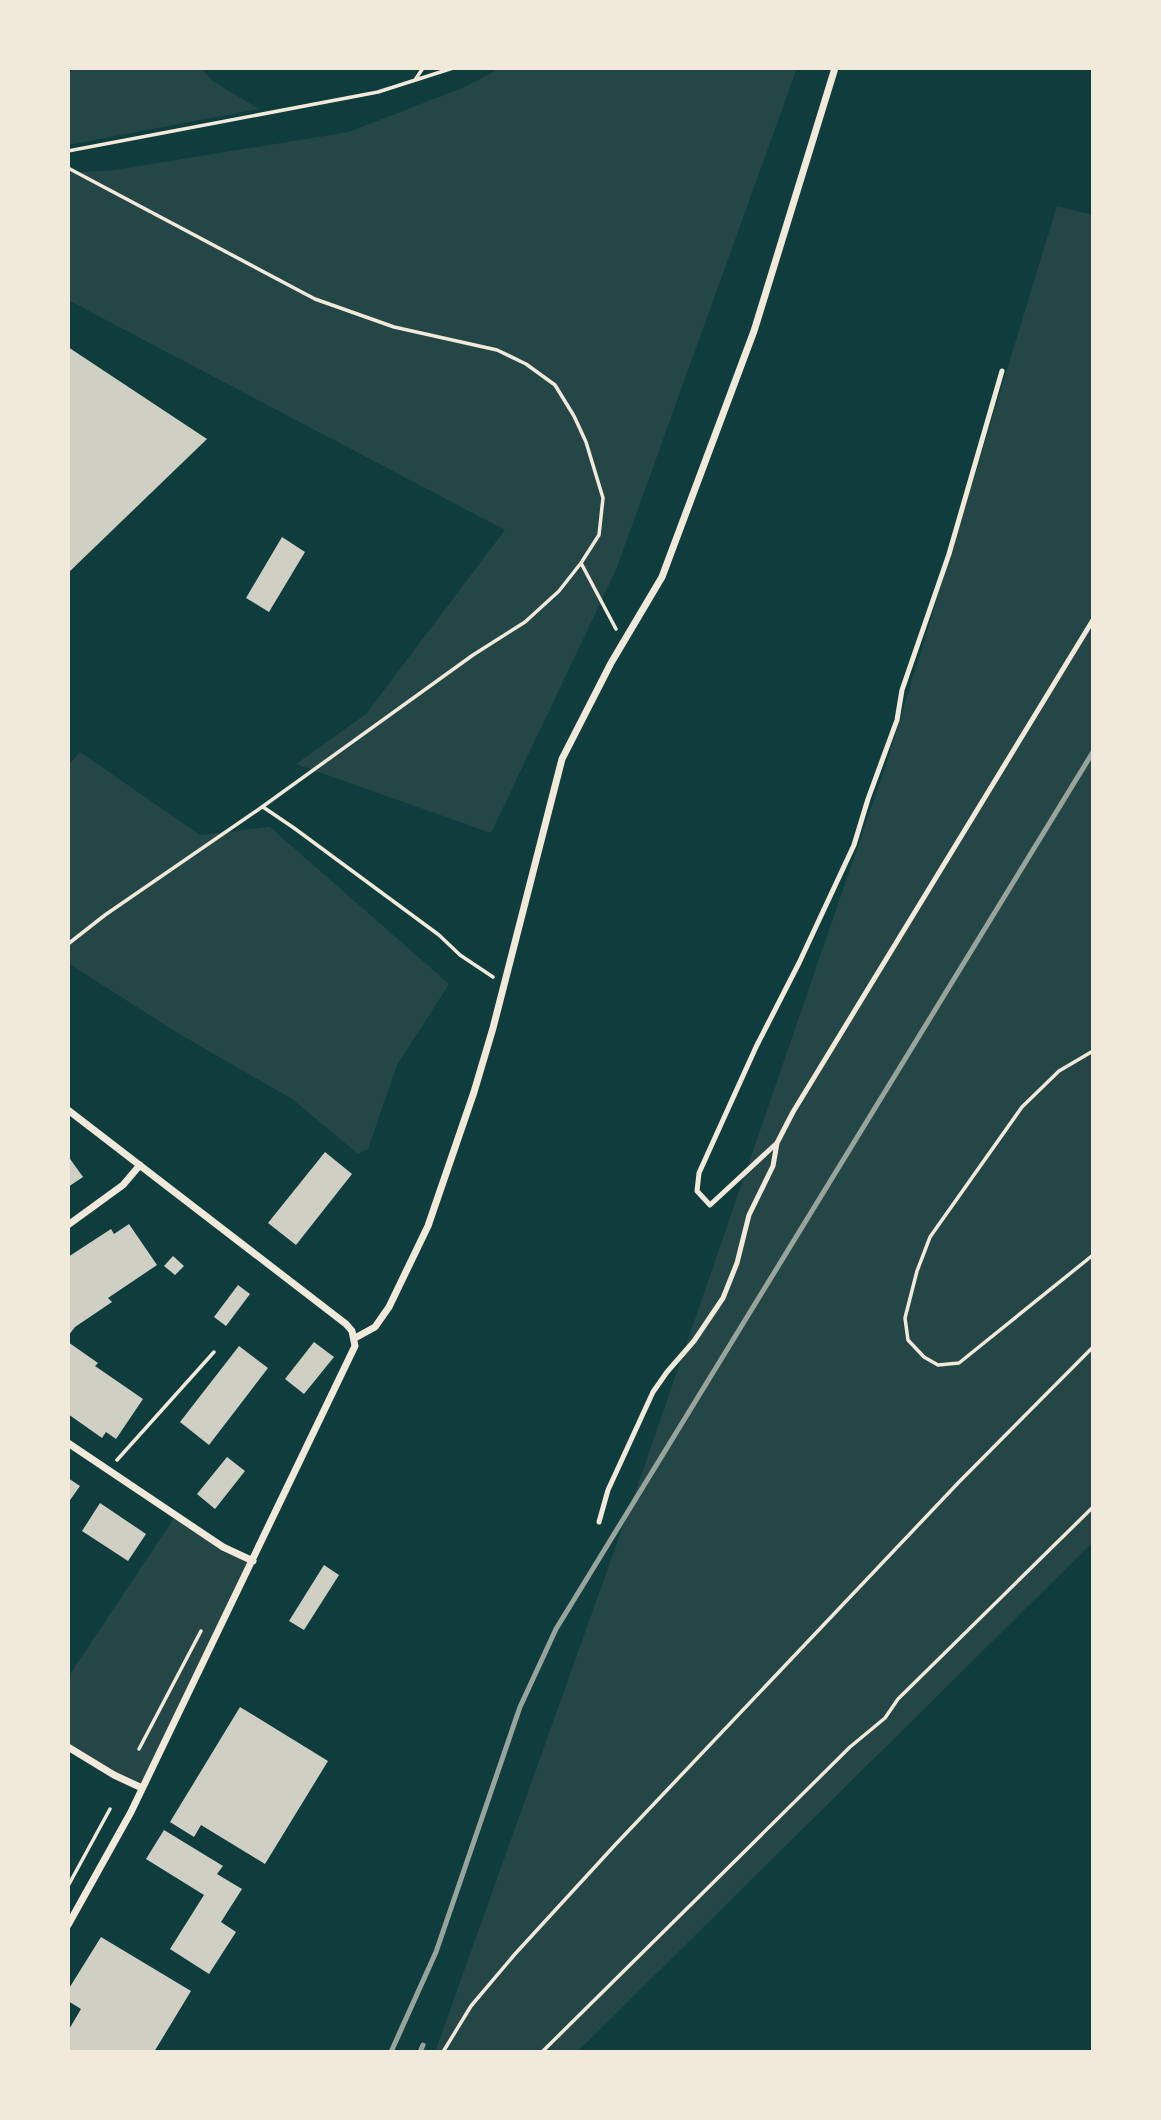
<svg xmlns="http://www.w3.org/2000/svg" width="1161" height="2120" viewBox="0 0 1161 2120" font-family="'DejaVu Sans',sans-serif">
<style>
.green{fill:#244646}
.building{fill:#cfcfc3}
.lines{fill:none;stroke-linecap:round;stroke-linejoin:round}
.path{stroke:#f1e9da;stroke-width:3.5}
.service{stroke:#f1e9da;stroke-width:5}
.minor{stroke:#f1e9da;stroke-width:7}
.rail{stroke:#97a49c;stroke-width:5}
</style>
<rect width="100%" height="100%" fill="#0f3d3e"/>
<path class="green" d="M76 68H202L211 80 259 109 68 145V72Z
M500 68H797L616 570 491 833 296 764 366 714 505 530 68 300V173L115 170 349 132 467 86Z
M1057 206 1093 215V1542L577 2052H435L641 1476 888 759Z
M80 752 200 835 270 827 449 984 397 1065 368 1149 358 1154 292 1099 176 1032 68 963V765Z
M174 1518 250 1561 146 1790 68 1748V1677Z"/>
<path class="building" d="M68 347 207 439 68 573Z
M282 537 305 552 269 612 246 598Z
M325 1152 352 1174 296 1245 268 1223Z
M68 1156 83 1177 68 1187Z
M129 1224 157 1265 108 1298 112 1302 75 1327 68 1336V1257L111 1229 114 1234Z
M173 1256 184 1266 175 1275 164 1266Z
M238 1285 250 1294 226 1326 214 1317Z
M68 1342 98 1363 95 1366 143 1399 116 1439 106 1432 102 1438 68 1414Z
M314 1342 334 1357 304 1394 285 1379Z
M239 1346 268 1368 209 1445 180 1422Z
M227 1457 245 1471 215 1509 197 1494Z
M68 1478 80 1486 68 1503Z
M100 1503 146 1534 128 1561 82 1531Z
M324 1565 339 1575 304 1630 289 1621Z
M240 1707 328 1761 265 1864 201 1825 194 1837 170 1822Z
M164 1830 223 1866 217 1874 242 1889 221 1922 236 1932 209 1974 170 1949 204 1895 146 1859Z
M101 1937 191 1991 154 2052H68V2031L81 2009 68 2001V1990Z"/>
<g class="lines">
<path class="path" d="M415 80 423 68
M68 151 378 92 453 68
M68 168 315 299 394 327 497 350 526 364 555 385 574 416 586 442 603 498 599 535 581 563 559 591 525 622 473 655 262 807 105 915 68 944
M581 563 616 629
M263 807 294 828 439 935 460 955 493 977
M1093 1051 1059 1071 1022 1107 930 1237 917 1271 905 1318 908 1340 924 1357 938 1365 959 1363 1093 1255
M117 1460 214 1352
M139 1749 201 1631
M68 1886 110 1809
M443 2052 471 2006 515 1954 615 1845 959 1482 1093 1347
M542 2052 850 1747 885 1718 898 1699 1093 1507"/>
<path class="service" d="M1002 371 949 554 902 690 897 720 868 799 854 845 799 963 756 1047 699 1173 697 1191 710 1205 777 1143 793 1112 1093 620
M599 1522 608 1490 653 1392 667 1372 694 1341 723 1298 737 1263 749 1215 773 1166 777 1143"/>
<path class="minor" d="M68 1110 346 1324 352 1331 355 1346 131 1812 68 1925
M68 1225 123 1185 140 1165
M355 1338 375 1327 389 1307 428 1226 474 1092 493 1028 562 759 611 663 662 577 754 331 835 68
M68 1443 223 1547 253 1561
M68 1747 114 1775 142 1788"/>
<path class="rail" d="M391 2052 436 1952 520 1707 556 1629 1093 752
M420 2052 423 2045"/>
</g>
<rect width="1161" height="2120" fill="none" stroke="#f1e9da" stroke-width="140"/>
</svg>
